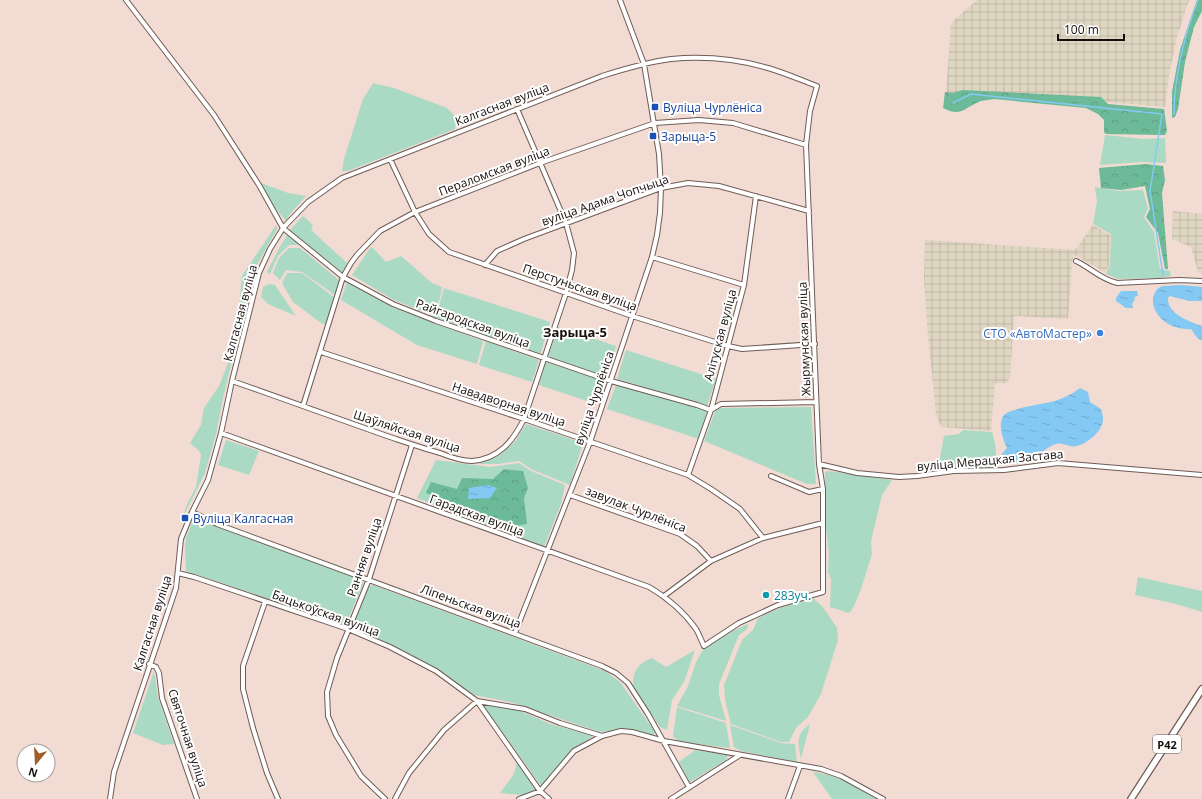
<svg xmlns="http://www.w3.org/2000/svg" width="1202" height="799" viewBox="0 0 1202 799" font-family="'Open Sans',sans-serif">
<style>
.industrial{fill:url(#industrial-grid)}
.grass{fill:#aadac3}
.forest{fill:url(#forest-crowns)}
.water{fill:url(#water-ripples)}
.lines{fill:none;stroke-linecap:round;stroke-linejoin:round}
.stream{stroke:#84c9f3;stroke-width:1.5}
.minor-casing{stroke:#6f5c55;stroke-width:6}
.major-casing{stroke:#6f5c55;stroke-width:8}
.minor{stroke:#fff;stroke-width:4}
.major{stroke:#fff;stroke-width:5.5}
.transit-dot{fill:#1a4fb4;stroke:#fff;stroke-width:1.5}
.shop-dot{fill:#3f7fe0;stroke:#fff;stroke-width:1.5}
.culture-dot{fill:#0f9aa8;stroke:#fff;stroke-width:1.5}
.labels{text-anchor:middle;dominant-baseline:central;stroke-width:4;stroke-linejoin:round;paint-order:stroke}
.shield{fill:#fff;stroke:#5d5756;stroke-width:1}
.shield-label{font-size:11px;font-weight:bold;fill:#170f0d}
.street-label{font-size:12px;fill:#170f0d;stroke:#fff}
.transit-label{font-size:12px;fill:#164399;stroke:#fff;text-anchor:start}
.shop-label{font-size:12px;fill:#366cbe;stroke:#fff;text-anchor:end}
.culture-label{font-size:12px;fill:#0d838f;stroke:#fff;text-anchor:start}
.neighbourhood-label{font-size:13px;font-weight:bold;fill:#170f0d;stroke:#fff}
</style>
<defs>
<pattern id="industrial-grid" width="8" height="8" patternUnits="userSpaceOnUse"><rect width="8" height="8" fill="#dfd6c1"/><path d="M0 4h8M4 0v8" fill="none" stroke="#bfb6a5"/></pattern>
<pattern id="forest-crowns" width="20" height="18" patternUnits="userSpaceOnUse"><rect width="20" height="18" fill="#6cba98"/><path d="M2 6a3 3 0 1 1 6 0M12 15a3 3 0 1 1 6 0" fill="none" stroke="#5d9f82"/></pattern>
<pattern id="water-ripples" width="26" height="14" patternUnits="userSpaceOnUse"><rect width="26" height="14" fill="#84c9f3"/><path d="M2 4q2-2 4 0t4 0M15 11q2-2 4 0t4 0" fill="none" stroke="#71abcf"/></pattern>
</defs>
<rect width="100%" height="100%" fill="#f1dbd3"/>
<path class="industrial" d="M977 0H1189L1177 37 1169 75 1165 107 1107 102 1100 100 946 94 951 23Z
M1173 211 1202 214V274L1198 272 1191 247 1172 239Z
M1093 225 1110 235 1109 266 1105 272 1075 255 1072 261 1068 319 1014 316 1010 378 1006 383H995L991 431 941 427 936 415 927 324 924 279 925 240 1075 250Z"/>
<path class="grass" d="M373 83 394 88 447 108 456 117 455 129 348 171H342L344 159 363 99Z
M1105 135 1144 139 1165 138 1166 163 1142 162 1100 165Z
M261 183 288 193 306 196 290 214 286 221 271 203Z
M1095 187 1118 191 1143 190 1148 209 1144 217 1154 232 1160 269 1170 271 1171 276 1159 278 1118 279 1106 274 1110 265 1111 234 1093 224 1097 202Z
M303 216 313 225 311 230 347 263 344 274 290 230Z
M276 225 277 229 258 263 251 280 223 398 216 434 205 473 181 521 188 502 196 487 201 455 199 451 190 443 201 425 204 408 219 386 229 361 239 308 242 276Z
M288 234 299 245H289L278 256 270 274 267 272 278 250Z
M372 247 386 262 401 256 432 283 442 287C440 299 439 307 429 314L394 300 352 275 370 248Z
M289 248H300L339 280 335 295 302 272 286 270 280 280 273 273 279 258Z
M287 273H302L335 298 326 325 321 323 293 302 282 283Z
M347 282 394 308 483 341 477 364 417 345 341 300Z
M269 284 275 285 296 316 268 304 261 297 263 287Z
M444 288 550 322 540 355 431 316 438 310Z
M558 327 616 346 607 377 548 357Z
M486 341 539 360 532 382 479 365Z
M626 350 716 379 707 406 617 379Z
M546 362 605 381 596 404 539 385Z
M616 385 694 406 707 411 699 439 607 409Z
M811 407 816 484H807L704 441 716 409 721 408Z
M526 424 583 443 570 485 531 469 519 461 498 464H479L502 454 516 440Z
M963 430 992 432C996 445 997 454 995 467L940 471 938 469 944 436 959 434Z
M226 440 259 451 249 475 218 465Z
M436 460 490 467 519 463 531 471 565 485 561 504 544 547 417 498Z
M829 471 892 480 882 495 871 541 872 554 860 592 852 610 849 613 830 607 831 579 828 572 829 553 826 528 825 472Z
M194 517 362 580 363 584 347 622 339 623 186 571 185 550 186 538Z
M1138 577 1202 591V612L1176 604 1135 595Z
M373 585 605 671 620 682 655 732 653 736 621 730 600 732 510 702 474 695 435 668 411 655 353 629 352 626 368 587Z
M813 598 823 607 837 628 838 640 821 694 808 717 796 728 789 742H781L731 724 725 700 724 685 742 640 753 630 758 618 780 608Z
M748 624 747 629 739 635 719 684V695L726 721 677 706 688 686 696 662 703 650 726 634Z
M695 650 684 682 672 700 667 730 660 727 634 688C630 674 639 662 652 658L666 667Z
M154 671 158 697 174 744 163 745 133 733Z
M483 705H488L521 711 550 724 591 735 592 737 570 752 542 787Z
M677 707 726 723 730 748 679 742 673 736Z
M810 724 801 759C798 744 795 734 810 724Z
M730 725 781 743 795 744 797 762 741 751 734 747Z
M695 750 728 755 726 760 690 782 679 762Z
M517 762 537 791 522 795 500 793 514 774Z
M813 772C836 774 857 787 877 799H832Z"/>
<path class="forest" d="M1197 0H1202V11L1194 27 1185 62 1178 109 1175 117 1172 118V92L1180 50Z
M962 90 1101 97 1108 104 1164 109 1167 131 1165 135H1162L1106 134 1104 132V120L1098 114 1086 108 994 99C990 100 985 100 981 101 965 107 961 118 943 108L945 92 953 93Z
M1146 164 1163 166 1165 180 1162 193 1168 269H1165L1158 233 1146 217 1150 209 1145 186 1121 190 1101 188 1099 168Z
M504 469 523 471 528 488 524 498 527 524 515 526 500 522 426 493 431 482 457 489 462 478 493 479Z"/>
<path class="water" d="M1182 285 1202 287V301H1189L1170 296 1168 298C1167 314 1190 322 1202 326V340L1198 339 1191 329C1186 329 1181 329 1176 327 1165 325 1152 312 1153 300 1153 296 1155 292 1157 289L1162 286Z
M1121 291H1137L1138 296 1134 297 1135 299 1132 304 1133 308H1126L1116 301V298Z
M1080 388 1088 392 1090 402 1101 409C1102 412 1103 416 1103 419 1103 431 1088 443 1077 446 1070 448 1063 442 1056 444 1052 445 1048 448 1045 450 1028 459 1019 469 1001 455L1007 448C1003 440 997 423 1004 415 1011 408 1044 404 1055 401 1064 398 1072 394 1080 388Z
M488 485 497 488 490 498 468 499 469 488Z"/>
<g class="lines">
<path class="stream" d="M953 103 971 94 1162 114 1150 191 1163 275
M1174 114C1174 74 1184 37 1198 0"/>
<defs>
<path id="minor" d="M126 0 214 115 259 185 283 228 343 277 393 304 436 321 611 381 697 405 711 410 721 404 816 402
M390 159 415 212 429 234 449 252 632 316 728 346 742 349 815 344
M652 257 744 285
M1076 261C1091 268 1100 279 1117 283L1179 280 1202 281
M485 265 497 251 524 239 661 188 688 183 719 186 809 211
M321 352 524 419 688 475 711 489 740 509 763 538
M232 381C284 399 336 418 387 436 405 442 422 448 440 453 450 457 461 461 472 461 499 459 513 441 524 419L566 293 572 270 574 253 566 223 517 109
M303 406 343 277 351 263 357 255 380 231 415 212 540 163 655 123 699 120 733 123 806 145
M819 464 857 473 899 477 917 476 954 471 1004 470 1058 463 1202 475
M688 475 711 410 744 285 756 196
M771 476 809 492 823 489
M570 495 680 534 697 546 711 561
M192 512 217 524 602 666 616 673 628 683 648 714 689 787
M178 573 194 577 348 629 390 647 436 671 477 701 540 791 549 799
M664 596 711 561 763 538 823 523
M265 602 243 666V689L253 728 267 773 278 799
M515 633 590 442 652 257 657 235 660 213 661 188 659 154 644 64 620 0
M149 664 156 667 159 673 162 698 197 799
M110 799 114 772 176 588 181 539 192 512 208 480 221 433 232 381 259 273 270 249 283 228 308 202 342 178 602 76C624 69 647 62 671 59 703 56 737 59 768 68 785 73 801 80 817 86L810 111 806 145 819 464 823 489V592L778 605 739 623 704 646C701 640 699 634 696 629 684 612 666 597 649 587L221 433
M385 799 361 776 336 735 328 716 327 692 337 658 369 579 412 445
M395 799 409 773 444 730 477 701 525 709 560 723 602 736 621 731 632 732 664 741 821 769 841 776 883 799
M519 799 540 791 574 751 602 736
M671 799 740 755
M788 799 800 766"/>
<path id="major" d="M1131 799 1202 689"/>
</defs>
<use href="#minor" class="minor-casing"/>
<use href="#major" class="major-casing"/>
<use href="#minor" class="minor"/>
<use href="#major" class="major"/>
</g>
<g class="transit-dot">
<rect x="651" y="103" width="8" height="8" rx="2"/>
<rect x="649" y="132" width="8" height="8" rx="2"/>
<rect x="181" y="514" width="8" height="8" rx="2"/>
</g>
<circle class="shop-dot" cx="1100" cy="333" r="4"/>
<circle class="culture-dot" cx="766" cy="595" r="4"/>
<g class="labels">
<rect class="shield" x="1153" y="735" width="28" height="18" rx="3"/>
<g class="shield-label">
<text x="1167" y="744">Р42</text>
</g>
<g class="street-label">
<text transform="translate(502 104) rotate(-21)">Калгасная вуліца</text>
<text transform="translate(494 171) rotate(-21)">Пераломская вуліца</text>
<text transform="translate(605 200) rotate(-19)">вуліца Адама Чопчыца</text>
<text transform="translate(580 287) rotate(19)">Перстуньская вуліца</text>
<text transform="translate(240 313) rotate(-75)">Калгасная вуліца</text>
<text transform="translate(473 323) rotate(20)">Райгародская вуліца</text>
<text transform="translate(720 335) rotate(-75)">Алітуская вуліца</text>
<text transform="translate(804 339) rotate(-92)">Жырмунская вуліца</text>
<text transform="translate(594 398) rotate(-71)">вуліца Чурлёніса</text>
<text transform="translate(509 404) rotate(18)">Навадворная вуліца</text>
<text transform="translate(407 431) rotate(18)">Шаўляйская вуліца</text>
<text transform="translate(990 460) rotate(-5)">вуліца Мерацкая Застава</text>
<text transform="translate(636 509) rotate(21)">завулак Чурлёніса</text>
<text transform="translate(477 515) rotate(20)">Гарадская вуліца</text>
<text transform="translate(364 557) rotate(-71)">Ранняя вуліца</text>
<text transform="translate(471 606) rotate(20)">Ліпеньская вуліца</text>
<text transform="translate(326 613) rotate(20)">Бацькоўская вуліца</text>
<text transform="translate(152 623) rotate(-72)">Калгасная вуліца</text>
<text transform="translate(188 738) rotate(72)">Святочная вуліца</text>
</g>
<g class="transit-label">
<text x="663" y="107">Вуліца Чурлёніса</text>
<text x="661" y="136">Зарыца-5</text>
<text x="193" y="518">Вуліца Калгасная</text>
</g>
<g class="shop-label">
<text x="1092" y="333">СТО «АвтоМастер»</text>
</g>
<g class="culture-label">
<text x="774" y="595">283уч.</text>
</g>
<g class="neighbourhood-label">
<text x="575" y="332">Зарыца-5</text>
</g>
</g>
<g transform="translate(36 763) rotate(198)"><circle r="19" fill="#ffffff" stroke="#a29f9e"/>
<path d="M0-3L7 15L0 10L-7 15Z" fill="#9f5e29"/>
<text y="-6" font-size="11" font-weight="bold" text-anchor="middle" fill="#170f0d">N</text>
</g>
<path d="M1058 34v6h66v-6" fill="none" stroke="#170f0d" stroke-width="2"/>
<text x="1064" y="34" font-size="12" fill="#170f0d" stroke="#ffffff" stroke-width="3" paint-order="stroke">100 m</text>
</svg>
